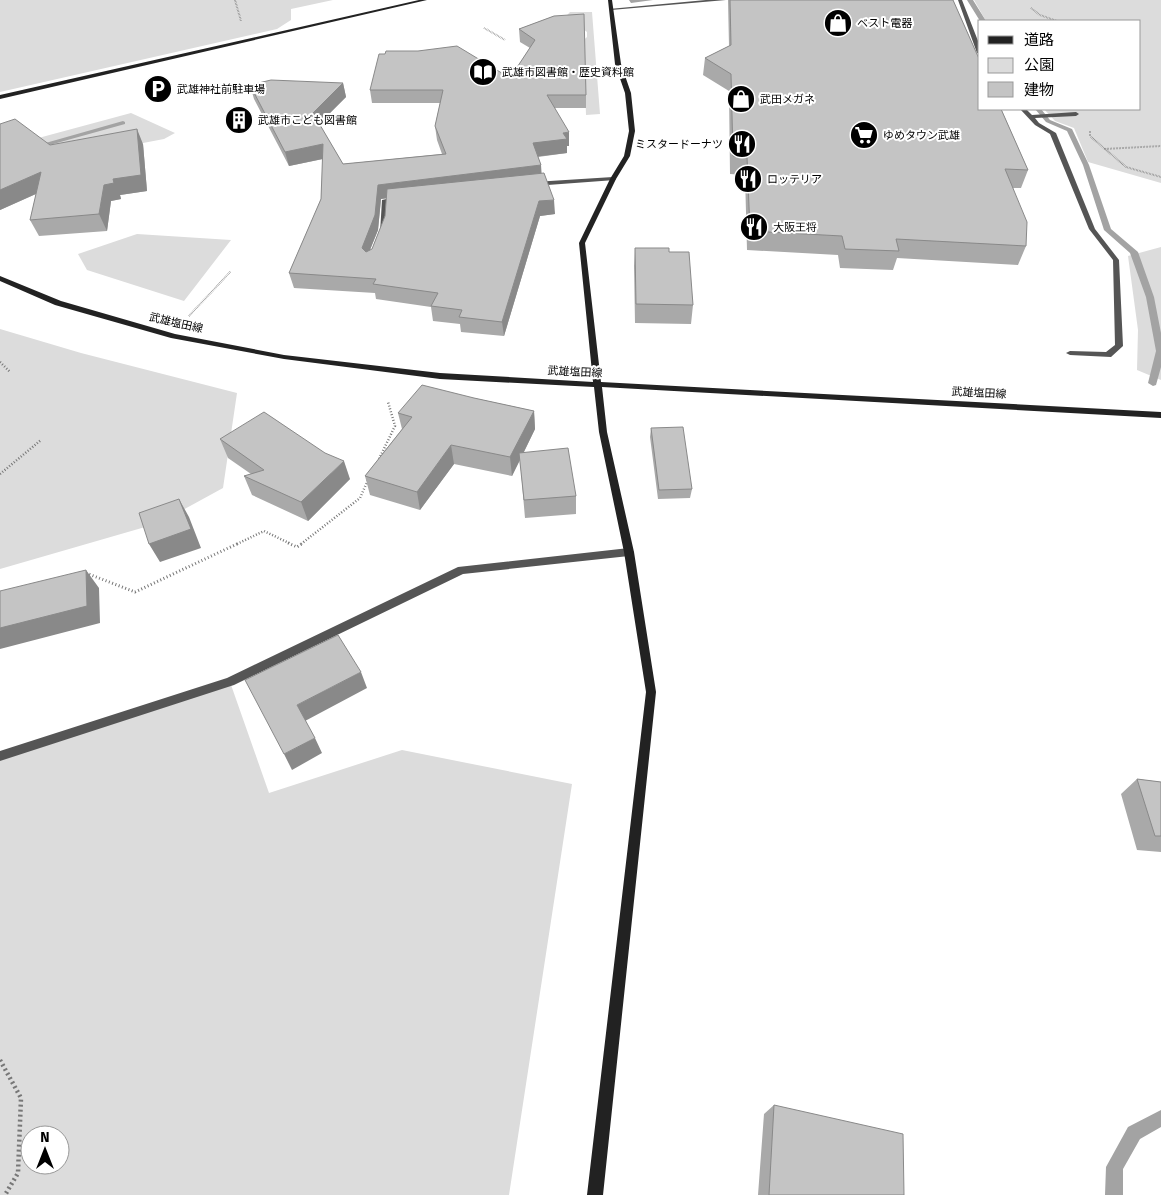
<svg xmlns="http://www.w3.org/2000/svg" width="1161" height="1195" viewBox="0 0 1161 1195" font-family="'Fira Sans','Noto Sans JP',sans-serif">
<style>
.green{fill:#dcdcdc;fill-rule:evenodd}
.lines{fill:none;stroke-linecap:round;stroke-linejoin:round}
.stream{fill:#a3a3a3;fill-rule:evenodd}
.path-far3{stroke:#777;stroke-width:2;stroke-dasharray:0.5 1;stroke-linecap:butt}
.path-far2{stroke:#777;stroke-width:2.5;stroke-dasharray:1 2;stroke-linecap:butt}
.path-far1{stroke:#777;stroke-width:3;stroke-dasharray:1 2.5;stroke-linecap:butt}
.path{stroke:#777;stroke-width:4.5;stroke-dasharray:2 3;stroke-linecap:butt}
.lane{fill:#555;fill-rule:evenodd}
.street{fill:#555;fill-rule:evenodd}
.secondary{fill:#222;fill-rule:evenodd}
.wall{fill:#a9a9a9;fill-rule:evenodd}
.shaded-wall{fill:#898989}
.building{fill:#c4c4c4;stroke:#898989}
.labels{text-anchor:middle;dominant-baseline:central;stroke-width:4;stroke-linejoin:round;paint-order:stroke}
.far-poi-label{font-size:11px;fill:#000;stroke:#fff;text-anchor:start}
.far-street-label{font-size:11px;fill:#000;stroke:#fff}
</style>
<rect width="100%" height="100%" fill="#fff"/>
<path class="green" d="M0 0H333L291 9V20L277 29 0 92Z
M974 0H1161V183L1088 162 1074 128 1055 121 1044 109H1140V21H986Z
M570 12H592L600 114 586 115 584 55 578 45 587 37V32L583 29H554Z
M131 113 175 133 164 139 38 163 0 151 31 140Z
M137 234 231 240 184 301 87 270 78 254Z
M1161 247V380L1137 370 1138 330 1128 256Z
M0 329 81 353 237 393 223 488 159 523 0 569Z
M230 682 269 793 402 750 572 784 509 1195H0V756ZM30 1135H60V1165H30Z"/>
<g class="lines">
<path class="stream" d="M629 0H653L631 3Z
M967 0H973L986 21H980Z
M1035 109H1041L1050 120 1072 129 1089 165 1111 229 1138 252 1154 297 1161 333V367L1156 385 1153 386 1148 383 1156 351 1146 297 1130 253 1104 230 1083 165 1067 131 1046 122Z
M123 121 125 122V124L46 146 39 151 34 150 42 144Z
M1161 1110V1127L1140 1139 1123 1169V1195H1105L1106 1167 1128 1127Z"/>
<path class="path-far3" d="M235 0 241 21
M1031 8 1040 15 1057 21
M484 28 505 40
M1090 131V136L1126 167 1161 177
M1104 149 1161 146
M189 316 231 271"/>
<path class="path-far2" d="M0 362 10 372
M379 459 395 426 388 402
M0 474 41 440
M237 544 264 531 291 544
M301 544 360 498 368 480"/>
<path class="path-far1" d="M288 543 297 547 303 543
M86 573 135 592 239 543"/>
<path class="path" d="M0 1060 21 1098 18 1173 5 1195"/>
<path class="lane" d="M706 0H726L611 10 609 9Z
M958 0H962L980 46V54L977 53Z
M1020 109H1026L1032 115 1076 112 1079 114 1076 116 1035 118 1039 123 1056 133 1095 229 1119 260 1123 346 1111 357 1070 355 1066 353 1070 351 1106 352 1115 345 1113 260 1089 229 1050 134 1035 125Z"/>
<path class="street" d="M613 177 616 179 615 180 534 186 531 184 534 182Z
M400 196 402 197V199L388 202 385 232 380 233 382 200Z
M629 548 634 552 629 556 463 574 234 685 0 761V751L227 678 458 567Z"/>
<path class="secondary" d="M419 0H427L0 99V95Z
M608 0H612L621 64 631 93 635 131 630 156 616 179 585 243 601 382 1161 412V418L602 387 607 432 634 552 656 692 603 1195H587L646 692 624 552 599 432 594 387 440 379 284 359 171 338 55 305 0 281V276L61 301 175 334 284 355 440 373 593 382 579 243 610 179 624 156 629 131 625 93 615 64Z"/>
</g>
<path class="wall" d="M728 0H953L1028 170 1021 188H1013L1026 246 1018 265 897 258 893 270 840 268 838 255 747 250 745 175 730 174 729 91 703 75 705 58 729 46Z
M554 16 586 95V108H555L569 146H567V153L538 157 541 165V173L555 214 540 216 504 336 461 332 460 324 433 321 431 307 376 299 375 293 294 288 289 273 321 199 323 159 289 166 254 99 250 85 343 83 346 97 319 124 343 164 442 154 437 140 435 126 440 103H372L370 90 510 78 530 48 520 42 519 29ZM387 198 385 216 372 249 370 250 378 230 381 199Z
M0 124 50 145 143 144 147 191 120 195 121 199 111 201 107 231 39 236 30 220 36 194 0 210Z
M635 248 693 305 691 324 635 323 634 266Z
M474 398 534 411 535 429 524 452 576 496V514L525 518 520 460 512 476 454 464 420 510 370 495 365 476 402 429 398 413Z
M651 428 692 489 690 498 658 499 650 437Z
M220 439 350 479 308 521 252 495 244 476 251 474 228 458Z
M1137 779 1161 782V852L1137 850 1121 794Z
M774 1105 904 1195H758L764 1114Z"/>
<path class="shaded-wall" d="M343 83 346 97 316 127 313 113Z
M137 129 143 144 147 191 120 195 121 199 111 201 107 231 99 214 104 185 113 179Z
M569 132V146H567V153L533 157V143L563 133Z
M323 144 327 158 289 166 285 152Z
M541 165 542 179 381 199 378 230 365 262 362 248 378 185Z
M41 172 49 188 0 210V190Z
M554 200 555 214 540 216 504 336 502 322 539 201Z
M534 411 535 429 512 476 510 457Z
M451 445 454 464 420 510 417 492Z
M344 461 350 479 308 521 301 502Z
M179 499 189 517 201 548 160 562 149 544Z
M86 570 99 588 100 623 0 649V628Z
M361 672 367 688 305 721 297 705Z
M315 738 322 753 292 770 284 754Z"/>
<path class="building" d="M730 0H953L980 61V109H1001L1028 170 1005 169 1027 222 1026 246 896 239 899 251 845 249 842 236 750 231 747 157 733 156 731 74 705 58 731 45Z
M584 14 586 95H547L569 132 563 133 567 139 533 143 541 165 378 185 375 215 362 248 366 252 372 249 385 216 387 189 544 173 554 200 539 201 502 322 459 317 462 310 431 306 438 293 373 284 376 279 289 273 321 199 323 144 285 152 250 85 271 80 343 83 313 113 343 164 446 154 435 126 443 90H370L379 54H385L386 51H418L457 46 510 78 535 40 519 29 554 16Z
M15 119 50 145 137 129 141 175 113 179 114 183 104 185 99 214 30 220 41 172 0 190V124Z
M635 248H669V252H689L693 305 636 304Z
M422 385 474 398 534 411 510 457 451 445 417 492 365 476 412 417 398 413Z
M264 412 325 453 344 461 301 502 244 476 264 470 220 439Z
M683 427 692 489 659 490 651 428Z
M568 448 576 496 524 500 519 453Z
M179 499 191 529 149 544 139 513Z
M86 570 87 606 0 628V591Z
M338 635 361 672 297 705 315 738 284 754 245 680Z
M1137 779 1161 782V836H1155Z
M774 1105 903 1134 904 1195H769Z"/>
<defs>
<symbol id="shop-disc" viewBox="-11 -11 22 22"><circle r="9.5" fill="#000" stroke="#fff"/><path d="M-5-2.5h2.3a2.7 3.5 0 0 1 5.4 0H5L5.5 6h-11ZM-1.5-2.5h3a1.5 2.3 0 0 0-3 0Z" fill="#fff"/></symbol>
<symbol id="library-disc" viewBox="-11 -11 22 22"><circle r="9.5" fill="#000" stroke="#fff"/><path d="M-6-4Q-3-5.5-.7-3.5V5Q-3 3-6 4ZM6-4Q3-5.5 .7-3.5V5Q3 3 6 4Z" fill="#fff"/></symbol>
<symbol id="parking-disc" viewBox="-11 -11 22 22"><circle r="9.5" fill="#000" stroke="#fff"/><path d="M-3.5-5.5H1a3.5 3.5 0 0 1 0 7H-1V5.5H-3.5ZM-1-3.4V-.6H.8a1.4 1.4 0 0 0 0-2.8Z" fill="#fff"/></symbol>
<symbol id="building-disc" viewBox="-11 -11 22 22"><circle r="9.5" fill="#000" stroke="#fff"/><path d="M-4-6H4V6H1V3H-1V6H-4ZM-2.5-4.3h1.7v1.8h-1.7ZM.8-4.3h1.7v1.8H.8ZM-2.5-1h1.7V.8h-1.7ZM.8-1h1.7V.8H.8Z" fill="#fff"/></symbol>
<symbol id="supermarket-disc" viewBox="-11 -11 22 22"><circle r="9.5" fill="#000" stroke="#fff"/><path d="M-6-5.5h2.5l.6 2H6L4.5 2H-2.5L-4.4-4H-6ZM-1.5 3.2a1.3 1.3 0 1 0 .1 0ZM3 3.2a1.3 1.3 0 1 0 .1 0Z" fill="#fff"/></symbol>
<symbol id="restaurant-disc" viewBox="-11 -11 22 22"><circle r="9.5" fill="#000" stroke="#fff"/><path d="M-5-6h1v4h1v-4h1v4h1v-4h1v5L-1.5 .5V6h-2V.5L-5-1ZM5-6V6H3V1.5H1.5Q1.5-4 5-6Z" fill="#fff"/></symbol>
</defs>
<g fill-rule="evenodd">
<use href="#shop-disc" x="822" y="7" width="32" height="32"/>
<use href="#library-disc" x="467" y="56" width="32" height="32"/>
<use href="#parking-disc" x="142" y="73" width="32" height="32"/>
<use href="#shop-disc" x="725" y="83" width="32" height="32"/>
<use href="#building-disc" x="223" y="104" width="32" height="32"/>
<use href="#supermarket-disc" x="848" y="119" width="32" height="32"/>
<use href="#restaurant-disc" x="726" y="128" width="32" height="32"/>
<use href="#restaurant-disc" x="732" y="163" width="32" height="32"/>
<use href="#restaurant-disc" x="738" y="211" width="32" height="32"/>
</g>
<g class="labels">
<g class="far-poi-label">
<text x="857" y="23">ベスト電器</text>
<text x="502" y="72">武雄市図書館・歴史資料館</text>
<text x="177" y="89">武雄神社前駐車場</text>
<text x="760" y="99">武田メガネ</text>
<text x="258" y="120">武雄市こども図書館</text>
<text x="883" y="135">ゆめタウン武雄</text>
<text x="723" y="144" text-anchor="end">ミスタードーナツ</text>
<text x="767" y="179">ロッテリア</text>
<text x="773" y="227">大阪王将</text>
</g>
<g class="far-street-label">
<text transform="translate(176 323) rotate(13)">武雄塩田線</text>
<text transform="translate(575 372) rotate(3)">武雄塩田線</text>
<text transform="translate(979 393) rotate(3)">武雄塩田線</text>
</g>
</g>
<rect x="978" y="20" width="162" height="90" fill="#ffffff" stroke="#999999"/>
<rect x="988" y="36" width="25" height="8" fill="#222222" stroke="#999999"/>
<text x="1024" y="45" font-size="15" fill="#000000">道路</text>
<rect x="988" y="58" width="25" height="15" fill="#dcdcdc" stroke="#999999"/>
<text x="1024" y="70" font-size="15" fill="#000000">公園</text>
<rect x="988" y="82" width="25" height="15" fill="#c4c4c4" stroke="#999999"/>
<text x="1024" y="95" font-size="15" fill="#000000">建物</text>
<g transform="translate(45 1150)"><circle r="24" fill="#ffffff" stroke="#999999"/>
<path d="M0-4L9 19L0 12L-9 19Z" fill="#000000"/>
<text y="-8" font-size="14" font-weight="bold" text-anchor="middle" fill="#000000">N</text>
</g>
</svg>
